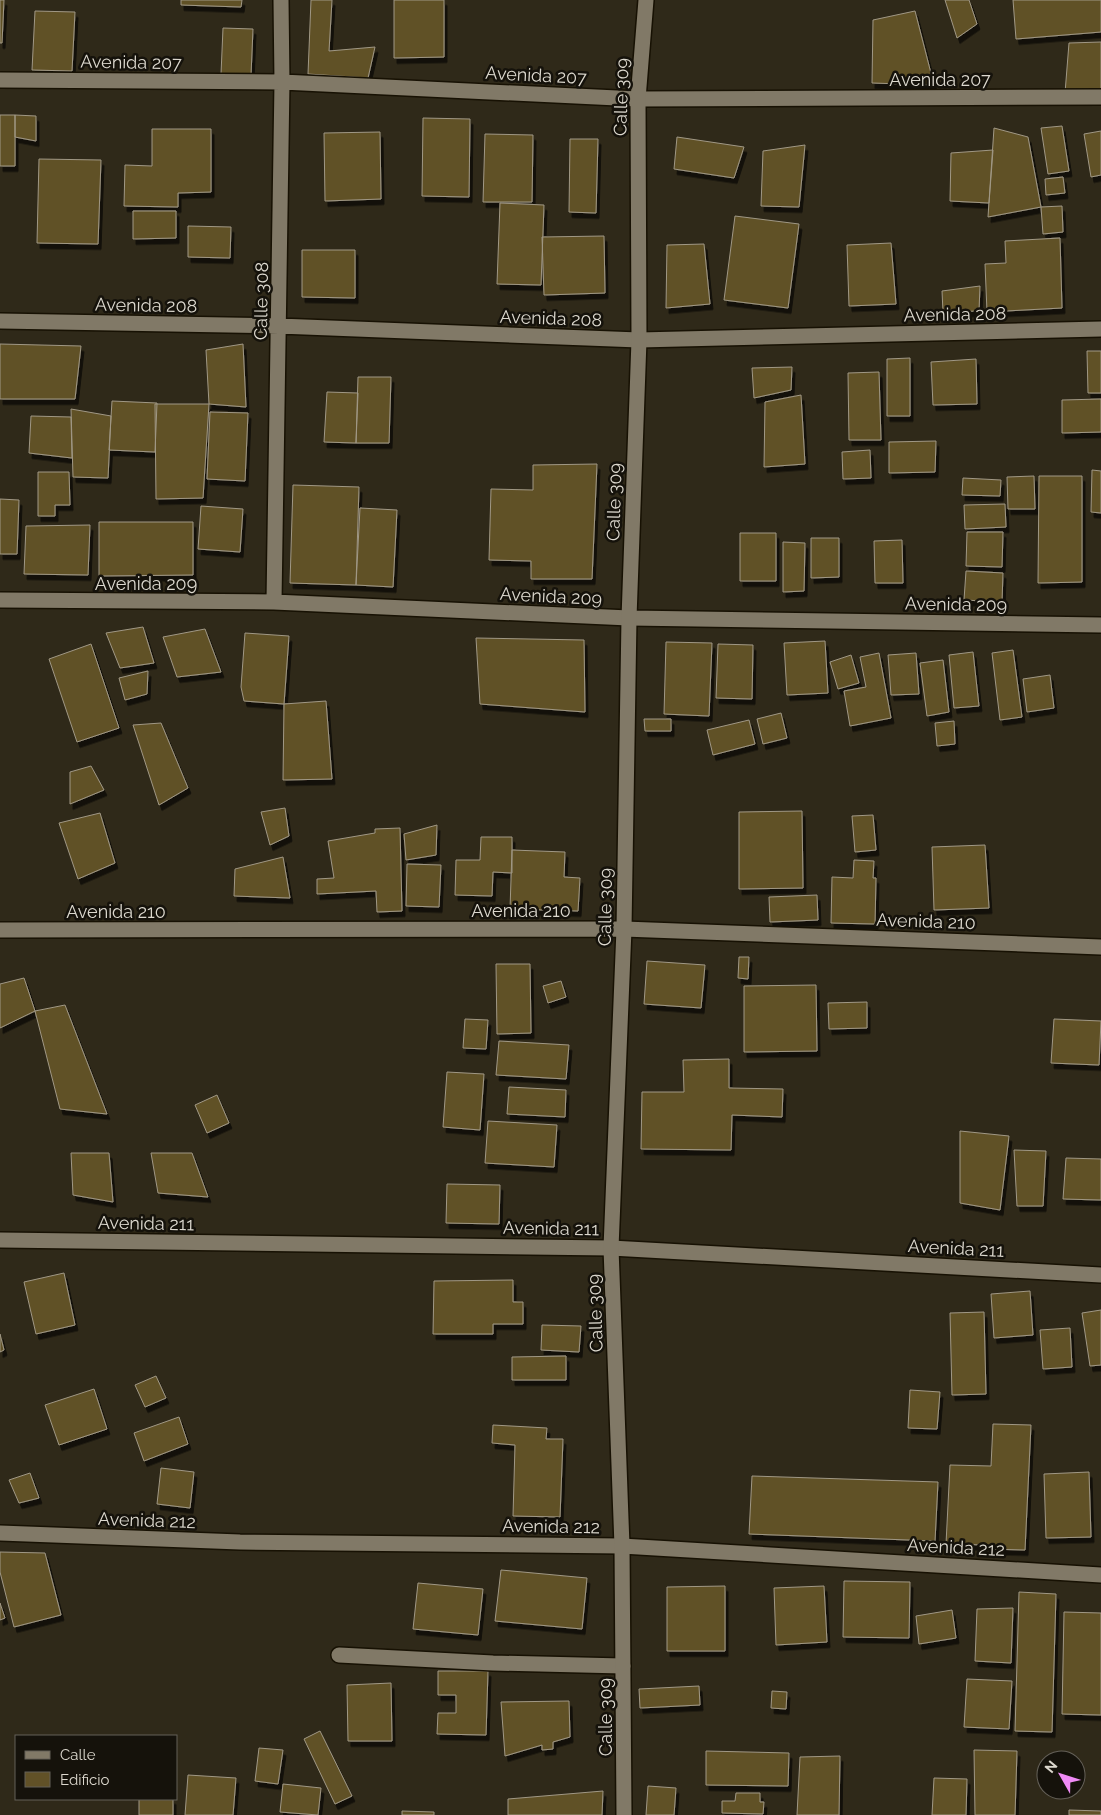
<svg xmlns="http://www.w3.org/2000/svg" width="1101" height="1815" viewBox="0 0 1101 1815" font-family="Raleway,sans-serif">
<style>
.building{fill:#615127;stroke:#a09885;filter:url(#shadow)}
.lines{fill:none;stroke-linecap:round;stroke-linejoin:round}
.street-casing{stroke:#171103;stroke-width:18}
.secondary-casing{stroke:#171103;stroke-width:18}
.street{stroke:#817967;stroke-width:15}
.secondary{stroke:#817967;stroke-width:15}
.labels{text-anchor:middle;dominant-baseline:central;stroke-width:5;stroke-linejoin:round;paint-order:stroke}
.street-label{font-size:18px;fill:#dcd8ce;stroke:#15120b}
</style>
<defs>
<filter id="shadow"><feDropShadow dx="3" dy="5.5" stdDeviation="0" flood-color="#0009"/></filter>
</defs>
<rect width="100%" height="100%" fill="#2f2919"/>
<path class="building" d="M0 0H4L2 43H0Z
M181 0H242L241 7 181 5Z
M311 0H332L329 51 375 47 368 78 308 74Z
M394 0H444V57L394 58Z
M945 0H969L977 24 957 38Z
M1013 0H1101V32L1016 39Z
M35 11 75 12 72 71 32 70Z
M915 11 934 85 872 83 873 20Z
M223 28 253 29 251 75 221 74Z
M1101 42V92L1065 93 1069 43Z
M0 115H15V166H0Z
M15 115 36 116V141L15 137Z
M423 118 470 119 469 197 422 196Z
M1062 126 1069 171 1048 174 1041 128Z
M994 128 1028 137 1041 207 988 217Z
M152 129H211V192L178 193V207L124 206 125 165 152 166Z
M1101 131V175L1091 177 1084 134Z
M380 132 381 199 325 201 324 133Z
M485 134 533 135 532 202H483Z
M677 137 744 147 734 178 674 169Z
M570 139H598L596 213 569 212Z
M805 145 799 207 761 206 763 151Z
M993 150 989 203 950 201 951 153Z
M39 159 101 160 98 244 37 243Z
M1063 177 1065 193 1046 195 1045 179Z
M500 203 544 205 541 285 497 284Z
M1062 206 1063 232 1043 234 1041 207Z
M133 211H176V238L133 239Z
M735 216 799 224 788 308 724 300Z
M188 226 231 227 230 258 188 257Z
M604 236 605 293 544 295 542 237Z
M1060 238 1062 308 987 312 985 264 1006 263 1005 241Z
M891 243 896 304 849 306 847 245Z
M704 244 710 304 666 308 667 245Z
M302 250H355V298L302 297Z
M980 286 979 311 943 312 942 291Z
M0 344 81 346 75 399H0Z
M243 344 246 407 209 404 206 350Z
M1087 351H1101V393H1088Z
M910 358V416H887V359Z
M976 359 977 404 933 405 931 362Z
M792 367 791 390 754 398 752 368Z
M879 372 881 440H849L848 373Z
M358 377H391L389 443H356Z
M327 392 358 393 356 443 324 442Z
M801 395 805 464 764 467 765 402Z
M1101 399V432L1062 433V400Z
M112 401 157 403 155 452 109 450Z
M155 404H209L203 498 156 499Z
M71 409 111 416 108 478 73 477Z
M210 412 248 413 245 481 207 479Z
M31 416 71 417 72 458 29 453Z
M936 441 935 472 889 473V442Z
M870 450 871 478 843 479 842 452Z
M597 464 592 579H531V561L489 560 491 489 533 490V465Z
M1092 470 1101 471V513L1091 512Z
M38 472H69L70 505H55V516H38Z
M1034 476 1035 509H1008L1007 477Z
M1039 476H1082V582L1038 583Z
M963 478 1001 480 1000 496 962 495Z
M293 485 359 487 356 585 290 583Z
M0 499 19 500 17 554H0Z
M1005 504 1006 527 965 529 964 505Z
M201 506 243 509 240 552 198 549Z
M360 508 397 510 393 587 356 585Z
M99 522H193V575L99 576Z
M90 525 88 575 24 574 26 526Z
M967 532H1003L1002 567 966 566Z
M740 533H776V581H740Z
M811 538H839V577L811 578Z
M902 540 903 583H875L874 541Z
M783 542 805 543 804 591 783 592Z
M966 571 1003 573 1002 602 964 600Z
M143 627 154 663 120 668 106 633Z
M205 629 221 672 177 677 163 637Z
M245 633 289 636 284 704 244 701 241 687Z
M476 638 584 640 585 712 480 704Z
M825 641 828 693 787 695 784 643Z
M666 642 712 643 709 716 664 714Z
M91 644 119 728 77 742 49 659Z
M718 644 753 645 752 699 716 698Z
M1013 650 1022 717 1000 720 992 653Z
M973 652 979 706 954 708 949 655Z
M879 653 891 718 850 726 844 691 866 687 860 657Z
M916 653 919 694 891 695 888 655Z
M851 655 859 683 838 689 830 662Z
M943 660 949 712 927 716 920 663Z
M148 671 147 694 125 700 119 678Z
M1050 675 1054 708 1027 712 1023 679Z
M326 701 332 779 283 780 284 704Z
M781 713 787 738 763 744 757 719Z
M644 719H671V731H645Z
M749 720 755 744 713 755 707 730Z
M954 721 955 744 937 746 935 723Z
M161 723 188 788 159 805 133 725Z
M91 766 104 790 70 804V772Z
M285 808 289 836 270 845 261 812Z
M802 811 803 888 739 889V812Z
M100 813 115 863 78 879 59 823Z
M873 815 876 850 855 852 852 816Z
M437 825 436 855 406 860 404 834Z
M400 828 402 911 377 912 376 891 317 894V879L334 878 328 841 375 833V829Z
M481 837H512V873L493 872 492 896 455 895 456 860H480Z
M985 845 989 908 934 910 932 847Z
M512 850 565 852 564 877 580 878 578 911 510 909Z
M283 857 290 898 234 896 235 869Z
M854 860 874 861 873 878H876L875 924 831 923 832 877 853 878Z
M407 864 441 865 439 907 406 906Z
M817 895 818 920 770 922 769 897Z
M739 957H749L748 979 738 978Z
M647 961 705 965 701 1008 644 1004Z
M496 964H530L531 1033 497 1034Z
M24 978 35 1011 0 1028V984Z
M561 981 566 997 548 1003 543 986Z
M816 985 817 1051 744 1052V986Z
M867 1002V1028L829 1029 828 1003Z
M65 1005 107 1114 60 1109 35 1011Z
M465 1019 488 1020 486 1049 463 1048Z
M1054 1019 1101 1021 1099 1065 1051 1063Z
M499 1041 569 1045 566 1079 496 1075Z
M729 1059V1088L783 1089 782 1117 732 1115 731 1150 641 1149 642 1092H684L683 1060Z
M447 1072 484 1074 480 1130 443 1127Z
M509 1087 566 1090 565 1117 507 1114Z
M217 1095 229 1123 207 1133 195 1105Z
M488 1121 557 1125 554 1167 485 1163Z
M960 1131 1009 1136 1000 1210 960 1203Z
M1014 1150 1046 1151 1043 1206H1017Z
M71 1153H109L113 1202 73 1195Z
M151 1153H192L208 1197 158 1193Z
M1066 1158 1101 1159V1200L1063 1199Z
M447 1184 500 1185 499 1224 446 1223Z
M64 1273 75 1325 36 1334 24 1282Z
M513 1280V1302H523V1324H493V1334H433L434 1281Z
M1030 1291 1033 1335 994 1338 991 1294Z
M1101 1310V1365L1090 1366 1082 1313Z
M984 1312 986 1394 952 1395 950 1313Z
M542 1325 581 1326 579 1352 541 1350Z
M1070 1328 1072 1367 1043 1369 1040 1330Z
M0 1334 4 1350 0 1352Z
M566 1356V1380H512V1357Z
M156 1376 166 1398 145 1407 135 1385Z
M94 1389 107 1429 59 1445 45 1405Z
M910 1390 940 1392 937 1429 908 1428Z
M179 1417 188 1444 144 1461 134 1433Z
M993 1424 1031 1425 1025 1550 987 1549V1545L946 1544 950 1465 991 1466Z
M493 1425 547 1428 546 1439H563L560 1517 513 1516 515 1445 492 1443Z
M161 1468 194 1472 190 1508 157 1504Z
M1089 1472 1091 1537 1046 1538 1044 1474Z
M30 1473 39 1498 19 1503 9 1480Z
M752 1476 938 1482 935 1541 749 1534Z
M0 1552 45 1553 61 1615 14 1627 0 1572Z
M501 1570 587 1578 582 1629 495 1621Z
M844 1581 910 1582 909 1638 843 1637Z
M418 1583 483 1589 478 1635 413 1629Z
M725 1586V1651H667V1587Z
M824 1586 827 1642 776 1645 774 1588Z
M1019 1592 1056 1594 1052 1732 1015 1731Z
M0 1603 5 1618 0 1620Z
M1013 1608 1011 1663 975 1661 977 1609Z
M952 1610 956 1638 919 1644 916 1616Z
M1064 1612 1101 1613V1715L1062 1714Z
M438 1671H488L486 1735 437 1734 438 1713H456V1695H438Z
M967 1679 1012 1681 1009 1729 964 1727Z
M391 1683 392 1741H348L347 1685Z
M699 1686 700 1705 640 1708 639 1689Z
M772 1691 787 1692 786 1709 771 1708Z
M569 1701 570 1737 553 1742V1749L542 1750V1745L505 1756 501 1702Z
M320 1731 352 1796 335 1804 304 1739Z
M259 1748 283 1750 278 1784 255 1781Z
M974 1750 1017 1751 1015 1815H975Z
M706 1751 789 1753 788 1786 706 1785Z
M840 1756 839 1815H797L800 1757Z
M188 1775 236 1778 233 1815H185Z
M934 1778 967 1779 966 1815H932Z
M283 1784 321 1788 318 1815 280 1812Z
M648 1786 676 1788 674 1815H646Z
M603 1791 602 1815H508V1799Z
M736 1793H760V1802H764L763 1814 722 1813V1801H735Z
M139 1799H173V1815H139Z
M1069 1810 1101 1811V1815H1069Z
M402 1811 434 1812V1815H402Z"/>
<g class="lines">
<defs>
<path id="street" d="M0 80 282 82 638 99 1101 97
M0 321 279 326 639 340 1101 329
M0 600 274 602 629 618 1101 625
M274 602 282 82 281 0
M0 930 624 929 1101 947
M0 1240 611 1248 1101 1275
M0 1533 240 1542 622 1546 1101 1575
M339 1655 493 1663 623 1666"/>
<path id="secondary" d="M624 1815 622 1546 611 1248 624 929 629 618 639 340 638 99 646 0"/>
</defs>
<use href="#street" class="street-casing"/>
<use href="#secondary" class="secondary-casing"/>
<use href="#street" class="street"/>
<use href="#secondary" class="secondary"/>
</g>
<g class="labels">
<g class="street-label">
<text transform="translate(131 62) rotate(1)">Avenida 207</text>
<text transform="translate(536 75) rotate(3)">Avenida 207</text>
<text x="940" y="79">Avenida 207</text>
<text transform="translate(621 97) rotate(-88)">Calle 309</text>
<text transform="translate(261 301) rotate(-89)">Calle 308</text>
<text transform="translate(146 305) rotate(1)">Avenida 208</text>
<text transform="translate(955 314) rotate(-1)">Avenida 208</text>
<text transform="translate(551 318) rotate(2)">Avenida 208</text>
<text transform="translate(614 502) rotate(-88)">Calle 309</text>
<text x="146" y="583">Avenida 209</text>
<text transform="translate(551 596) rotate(3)">Avenida 209</text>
<text transform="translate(956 604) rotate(1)">Avenida 209</text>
<text transform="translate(605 907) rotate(-89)">Calle 309</text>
<text x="521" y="910">Avenida 210</text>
<text x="116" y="911">Avenida 210</text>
<text transform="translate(926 921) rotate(2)">Avenida 210</text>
<text transform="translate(146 1223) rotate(1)">Avenida 211</text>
<text transform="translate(551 1228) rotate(1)">Avenida 211</text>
<text transform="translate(956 1248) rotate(3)">Avenida 211</text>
<text transform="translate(595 1313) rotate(-92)">Calle 309</text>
<text transform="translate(147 1520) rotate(2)">Avenida 212</text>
<text transform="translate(551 1526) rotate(1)">Avenida 212</text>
<text transform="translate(956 1547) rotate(3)">Avenida 212</text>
<text transform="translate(605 1717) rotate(-90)">Calle 309</text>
</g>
</g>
<rect x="15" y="1735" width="162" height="65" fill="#15120b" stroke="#656159"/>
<rect x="25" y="1751" width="25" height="8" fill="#817967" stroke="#656159"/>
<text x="60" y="1760" font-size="15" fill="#dcd8ce">Calle</text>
<rect x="25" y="1772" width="25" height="15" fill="#615127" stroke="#656159"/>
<text x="60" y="1785" font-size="15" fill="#dcd8ce">Edificio</text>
<g transform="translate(1061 1775) rotate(309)"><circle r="24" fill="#15120b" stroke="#656159"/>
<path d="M0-4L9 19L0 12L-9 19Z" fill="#f08bf6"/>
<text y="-8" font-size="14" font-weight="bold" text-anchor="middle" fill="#dcd8ce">N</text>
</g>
</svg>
